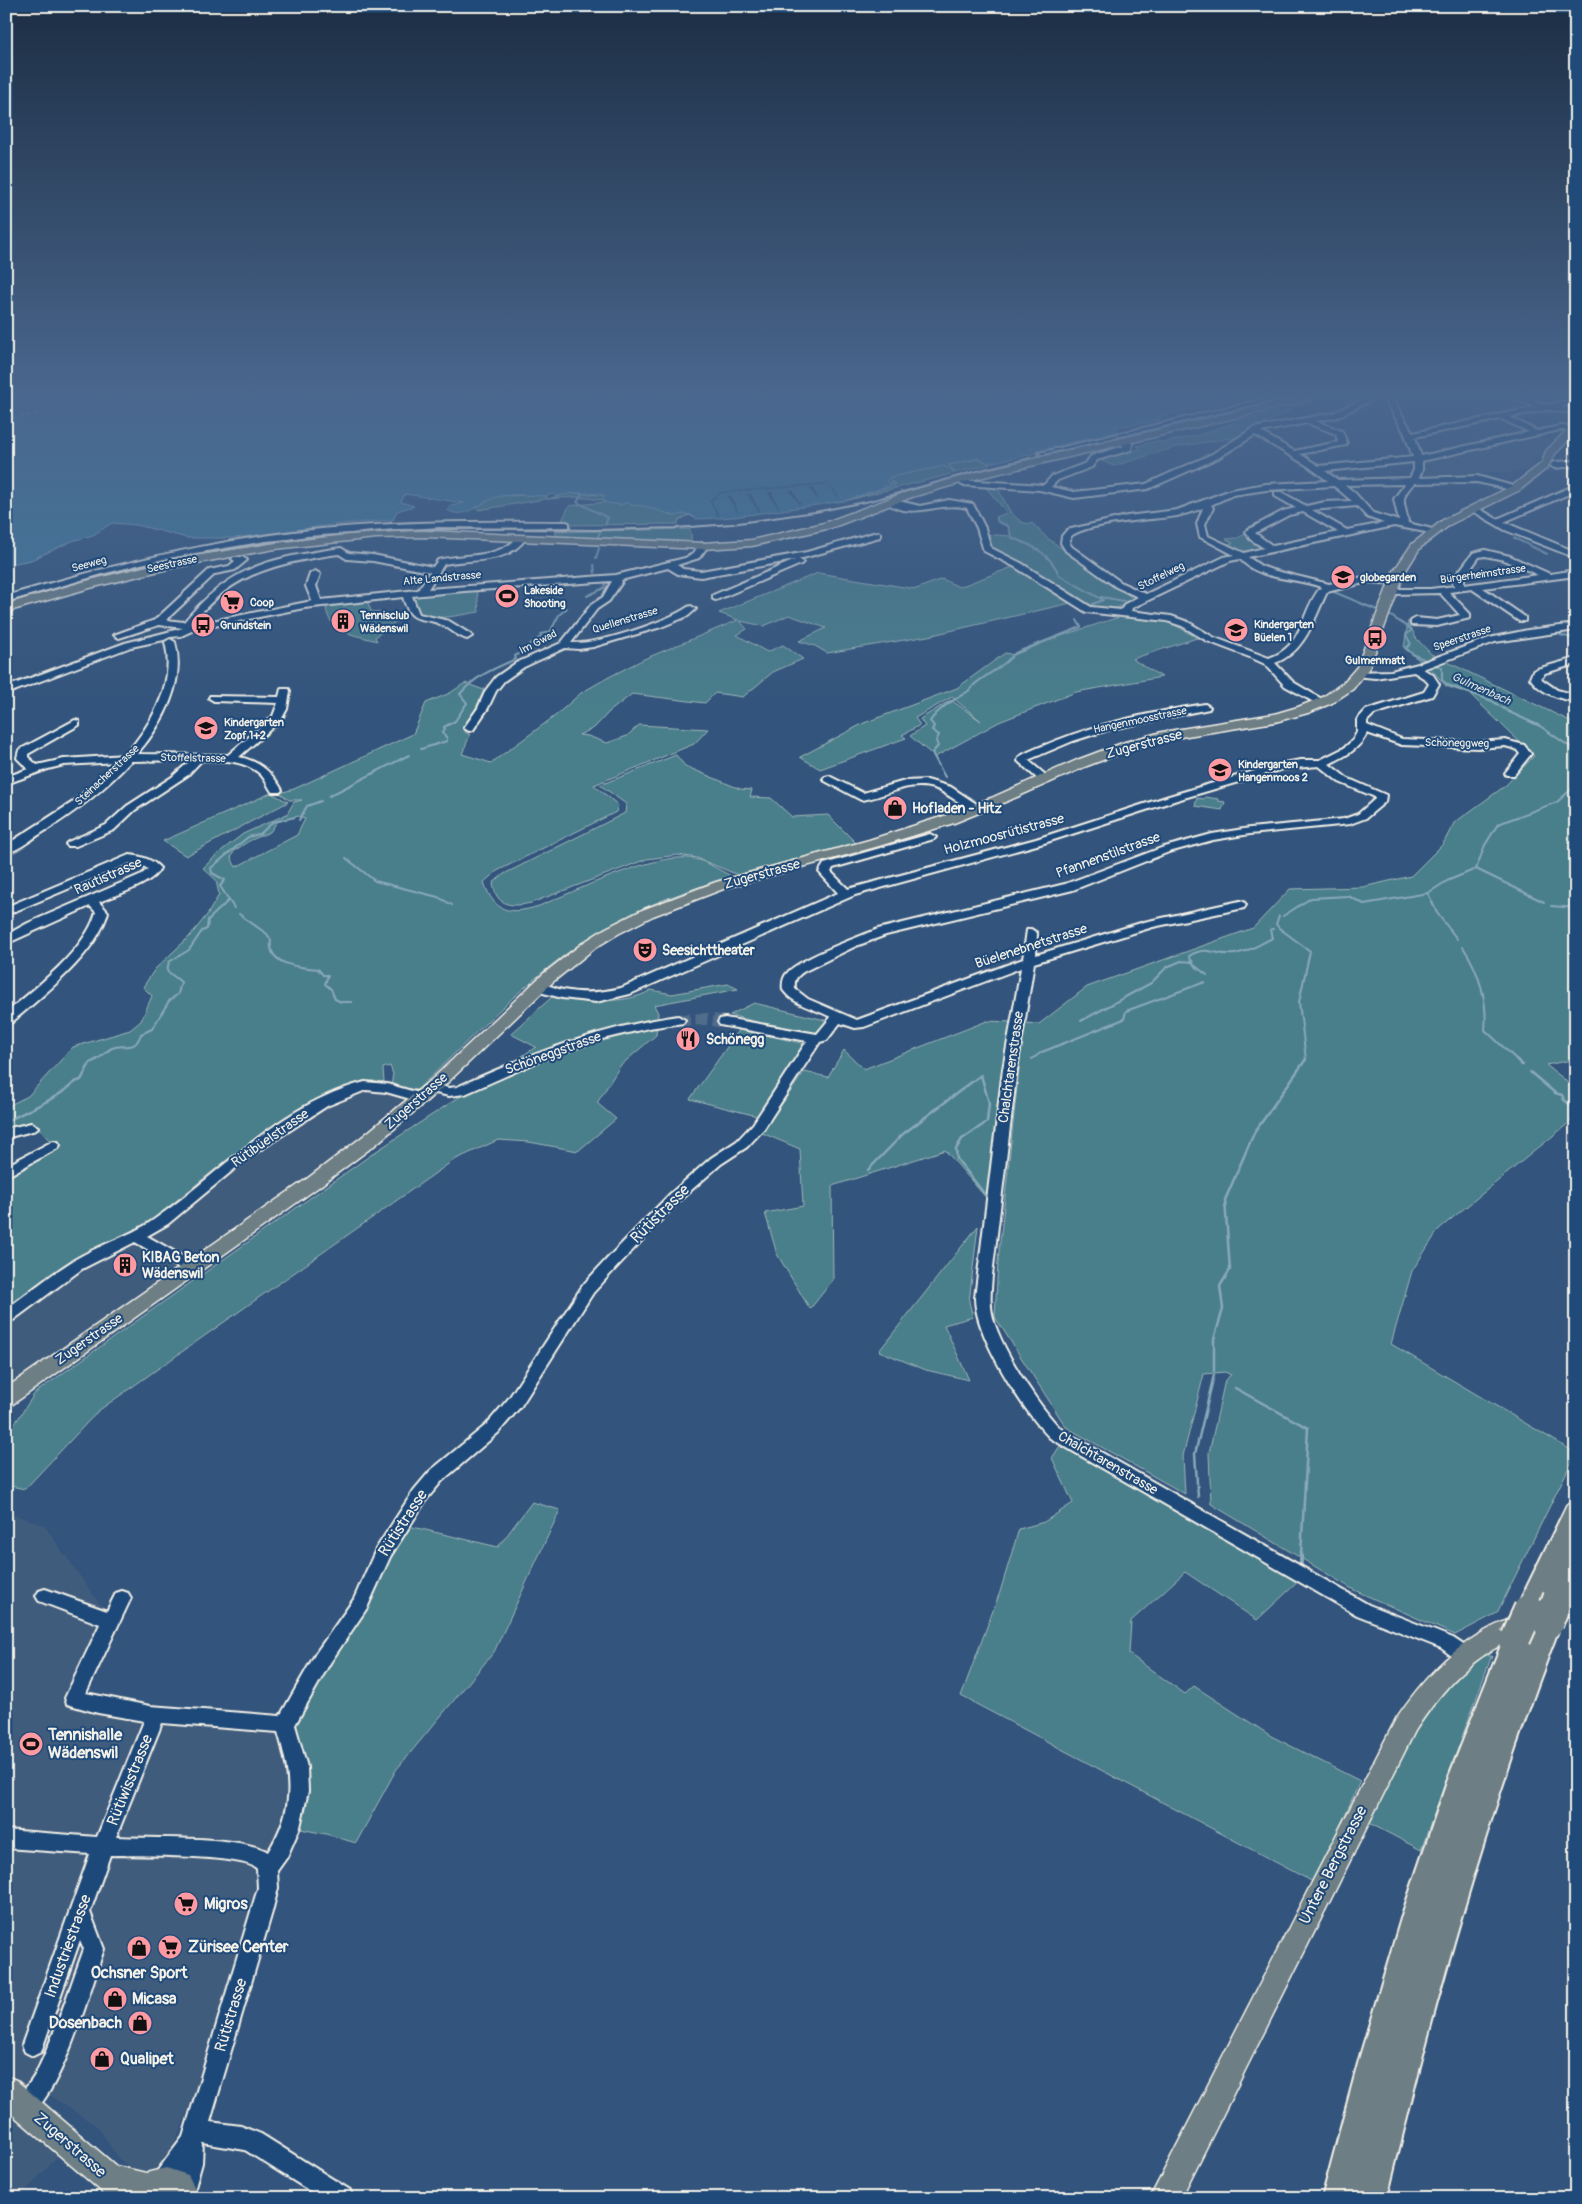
<svg xmlns="http://www.w3.org/2000/svg" width="1582" height="2204" viewBox="0 0 1582 2204" font-family="Pangolin,sans-serif">
<style>
.built{fill:#415b7d}
.green{fill:#4a7e8b;stroke:#9fb8ba;fill-rule:evenodd}
.water{fill:#41799c;stroke:#89a9ba}
.pier{fill:#33547c}
.lines{fill:none;stroke-linecap:round;stroke-linejoin:round}
.stream-far2{stroke:#89a9ba;stroke-width:2}
.stream-far1{stroke:#89a9ba;stroke-width:2.5}
.stream{stroke:#89a9ba;stroke-width:4}
.ferry{stroke:#d9dfdd;stroke-width:1;stroke-dasharray:4 3;stroke-linecap:butt}
.minor-tunnel{stroke:#506c8c;stroke-width:12;stroke-dasharray:12 5.5;stroke-linecap:butt}
.minor-casing{stroke:#f4f1e8;stroke-width:4}
.major-casing{stroke:#f4f1e8;stroke-width:3}
.highway-casing{stroke:#f4f1e8;stroke-width:4}
.minor{fill:#1f4a7a;fill-rule:evenodd}
.major{fill:#6d7e84;fill-rule:evenodd}
.highway{fill:#6d7e84;fill-rule:evenodd}
.rail{stroke:#f4f1e8;stroke-width:2}
.highway-bridge-casing{stroke:#f4f1e8;stroke-width:33;stroke-linecap:butt}
.highway-bridge{stroke:#6d7e84;stroke-width:29}
.labels{text-anchor:middle;dominant-baseline:central;stroke-width:4;stroke-linejoin:round;paint-order:stroke}
.far-street-label{font-size:11px;fill:#f4f1e8;stroke:#1f4a7a}
.far-poi-label{font-size:11px;font-weight:bold;fill:#f4f1e8;stroke:#1f4a7a;text-anchor:start}
.far-water-label{font-size:12px;font-style:italic;fill:#d9dfdd;stroke:#1f4a7a}
.street-label{font-size:14px;fill:#f4f1e8;stroke:#1f4a7a}
.poi-label{font-size:14px;font-weight:bold;fill:#f4f1e8;stroke:#1f4a7a;text-anchor:start}
.near-street-label{font-size:16px;fill:#f4f1e8;stroke:#1f4a7a}
.near-poi-label{font-size:16px;font-weight:bold;fill:#f4f1e8;stroke:#1f4a7a;text-anchor:start}
</style>
<rect width="100%" height="100%" fill="#33547c"/>
<filter id="ink" filterUnits="userSpaceOnUse"><feTurbulence type="fractalNoise" baseFrequency=".02" numOctaves="2"/><feDisplacementMap in="SourceGraphic" scale="10" xChannelSelector="R" yChannelSelector="G"/><feConvolveMatrix kernelMatrix="1 2 1 2 8 2 1 2 1" color-interpolation-filters="sRGB"/></filter>
<g filter="url(#ink)">
<path class="built" d="M1538 436 1551 441 1539 459 1531 461 1535 467 1531 470 1507 473 1496 471 1481 475 1452 478H1423L1422 461Z
M358 1090H384L406 1097 337 1155 6 1386V1322L66 1277 106 1253 310 1112Z
M9 1513 44 1525 111 1620 74 1698 285 1724 299 1779 238 1989 172 2149 163 2163 155 2170 145 2172 135 2171 119 2159 98 2127 30 2082 6 2105V1519Z
M6 2109 61 2153 19 2198H6Z"/>
<path class="green" d="M1291 410 1237 437 1176 447 1114 466 1097 459 1141 449 1137 446 1157 441 1162 443 1196 436 1242 420Z
M979 459 990 464 845 501 896 485 890 481 893 478 891 477 944 466 955 472 949 465Z
M667 483 695 518 689 515 678 521V524L560 525 569 506 605 502 603 500 576 497 545 499 479 510 474 506 489 496 544 495 548 499 569 493 603 495Z
M997 487 1011 513 1019 520 1024 523 1033 524 1047 538 1134 599C1110 613 1101 614 1075 602L928 636 827 653 815 646 799 641 826 628 789 615 764 626 740 621 747 629 737 635 767 652 783 645 803 659 773 672 743 697 715 693 705 703 632 694 609 712 594 728 579 735 588 736 607 743 627 736 639 725 708 729 694 744 594 785 618 805 616 812 497 871 484 882C494 913 510 915 539 906 576 891 651 854 689 858 703 859 719 870 731 876 687 891 642 905 602 930 533 971 476 1034 418 1089L409 1092 391 1086 393 1074 390 1066 383 1068 384 1082C376 1083 366 1082 357 1084 283 1103 203 1183 141 1228 89 1249 51 1278 6 1311V1178L56 1146 37 1126 6 1133V1107L28 1096 73 1047 130 1030 141 1021 152 996 143 987 155 969 190 936 207 915 219 895 216 880 203 868 221 851 243 834 287 814 294 802 302 800H289L280 793 294 789 413 734 426 703 450 693 465 683 484 690 465 732 470 735 462 754 491 763 555 716 581 693 607 678 644 659 738 620 719 613 818 573 916 589 942 579 959 587 1018 565 987 549 983 534 1011 536 1008 526 998 522 996 517 1007 513 987 489ZM298 816 305 819 297 835 236 867 231 858 234 851 249 841 270 832 277 822Z
M690 529 692 543 557 536 555 532Z
M1243 535H1247L1265 548 1244 554 1225 545 1233 543 1226 539 1238 538Z
M477 590 479 612C458 615 436 622 417 612L413 595Z
M367 601 371 611 402 617 375 637 377 641C356 635 328 633 326 607Z
M1122 616 1168 621 1197 638 1132 659 1162 677 1076 692 999 722 935 757 910 736 925 726 920 719 951 700 981 721 952 697 915 718 920 725 902 735 906 738 820 769 800 757 864 723 957 688 1005 653 1014 655 1055 638Z
M1408 621 1416 638 1431 654 1576 724V1059L1546 1065 1564 1079 1576 1093V1117L1439 1229 1412 1271 1391 1344 1576 1453 1497 1613 1455 1635 1354 1590 1211 1504 1209 1453 1225 1380 1231 1375 1225 1372 1204 1374 1183 1456 1185 1494 1066 1427 995 1317 998 1261 1024 1023 1039 1024 1087 987 1253 928 1290 889 1363 887 1411 876 1443 844 1454 823 1505 786 1534 756 1470 694 1446 686 1433 671 1404 648Z
M676 755 685 766 740 789 752 790 750 797 771 798 792 817 828 815 856 843 738 875 697 858 678 855 647 859 531 903C512 907 496 907 493 883L504 874 625 813 626 804 600 785Z
M271 793 288 802 186 856 163 841Z
M1205 797 1218 799V801L1225 802 1222 810 1195 806 1197 798 1204 799Z
M728 984 738 989 654 1005 658 1013 656 1035 620 1066 597 1103 616 1119 578 1151 529 1142 498 1140 454 1160 98 1411 25 1489 6 1485V1437L35 1393 375 1152 536 1047 511 1034 553 996C582 1000 626 1006 651 990L672 994Z
M754 1003 825 1020 827 1028 818 1035 810 1036 730 1015Z
M987 1021 1010 1022 988 1200 945 1150 832 1186 833 1280 810 1309 777 1254 765 1213 803 1206 800 1149 762 1133 804 1072 828 1077 844 1050 864 1069Z
M740 1029 805 1044 757 1116 690 1099Z
M978 1226 969 1302 973 1317 944 1325 969 1380 926 1370 879 1351Z
M1062 1443 1302 1578 1257 1620 1185 1572 1131 1621 1129 1654 1185 1694 1194 1686 1271 1736 1360 1781 1315 1883 961 1696 1000 1592 1019 1529 1044 1522 1073 1503 1052 1458Z
M532 1502 560 1510 494 1652 396 1770 356 1843 326 1834 295 1828 285 1724 400 1524 498 1547Z
M1484 1655H1492L1421 1850 1369 1823C1394 1771 1416 1714 1460 1674 1467 1667 1476 1661 1484 1655Z"/>
<path class="water" d="M6 397H1252L1193 408 1159 417 1161 420C1145 424 1130 424 1114 427L1119 431 1038 450 1034 447 1030 448 1038 453 989 463 979 458 948 465 954 471 944 466 890 477 891 478 886 481 893 484 844 501 734 517 697 519 691 515 683 514 675 516 644 506 631 505 628 502 621 505 606 503 603 500 604 495C588 492 571 492 556 497L555 494 547 495 548 496C534 496 510 493 497 497 479 502 466 521 447 510L451 506 464 503 405 494 401 502 414 506 397 511 393 520 339 524 235 538H187L137 525 112 523 93 535 72 541 31 560 6 565Z"/>
<path class="pier" d="M823 483 832 484 722 493 711 501 719 515 738 513 727 496H731L739 513 758 511 747 494H751L758 508 777 506 767 492H772L778 506 799 504 789 490H793L799 502 818 500 809 488H813L819 500 838 498 832 489 826 487 833 488 841 501 838 498 800 502 801 504 779 506 780 511 777 506 759 508 760 511 719 515V518L709 500 721 492Z"/>
<g class="lines">
<path class="stream-far2" d="M582 494 577 502 608 518 605 525
M996 517 998 522 1008 526 1012 538C1032 545 1051 554 1059 575L1103 600 1093 604 1091 608
M1514 538 1547 554
M597 539 600 532
M596 558 599 548
M594 565 595 573
M1334 592 1377 610
M587 596 604 588 606 582
M1101 597 1124 601
M1391 616 1412 630 1406 635 1411 644 1406 648 1411 653 1429 662
M1560 635 1576 639
M1434 664 1442 668V680L1448 685 1492 701 1509 712 1540 726 1576 751
M421 749 447 741V738L442 733 445 729 444 727 455 721 467 703 460 694C475 676 495 668 516 659L515 656C525 651 529 643 540 638L541 634 550 632 559 615 567 608
M6 761 12 764
M945 777 932 753 938 746 936 741 939 735 932 730 934 726 930 721C940 707 952 701 967 692 970 690 972 687 975 684 988 673 1004 667 1015 653L1081 627 1077 620
M329 796 409 755
M299 820 307 806 321 801
M346 858 375 881 438 897 452 905
M1476 869 1544 902
M1428 893 1437 913 1457 939
M1551 906 1576 908
M234 908 220 886 225 880 212 873 211 868 248 837 260 834 273 822 295 817
M239 914 267 934 271 940C267 966 300 967 318 969L323 975H328L325 984 331 989 335 999 341 1002H352
M1279 916 1276 924 1279 928 1310 951 1299 1002 1306 1060
M1283 916 1311 898 1348 896 1364 904 1428 893 1447 881 1476 869 1485 845 1498 824 1557 802 1576 785
M1463 947C1479 971 1488 1001 1485 1030L1517 1060
M1207 975 1194 965 1189 956C1209 944 1216 957 1235 954 1248 952 1261 944 1272 938L1270 930 1273 929
M1081 1021 1151 983 1167 967 1181 961 1193 962
M1032 1059 1042 1052 1124 1019 1126 1011 1205 982
M96 1060C102 1057 106 1051 112 1048 125 1042 134 1054 141 1034L152 1029 169 1001 178 994 181 982 167 971 169 962 189 950 202 931 207 929 208 920 228 901"/>
<path class="stream-far1" d="M1516 1059 1522 1065
M1530 1072 1555 1093 1562 1095 1564 1100 1572 1106
M6 1122C26 1110 49 1103 68 1088 73 1084 74 1081 81 1080L90 1063 98 1059
M868 1170 903 1134 981 1075 989 1103 987 1122 962 1139 956 1149 957 1159 987 1197
M1214 1371V1339L1223 1309 1220 1286 1230 1270 1225 1200 1254 1133 1306 1059
M1235 1388 1308 1428 1301 1555
M1198 1497 1195 1454 1214 1375"/>
<path class="stream" d="M1301 1563V1554"/>
<path class="ferry" d="M6 420 112 397"/>
<path class="minor-tunnel" d="M678 1020 707 1019 725 1022"/>
<defs>
<path id="minor" d="M1272 397H1285L1043 455 1039 453Z
M1367 397H1377L1338 417 1316 421 1342 431 1347 443 1346 445 1300 454 1319 466 1413 457 1404 432 1383 397H1391L1413 433 1536 407 1510 397H1521L1546 405 1576 399V403L1560 407 1576 409V413L1546 410 1510 417 1537 431 1560 426 1576 427V431L1560 430 1422 461V470L1419 478 1477 476 1520 488 1516 491 1477 482 1414 483C1397 501 1406 503 1408 523L1436 530V534L1394 526 1248 557 1261 566 1272 570 1329 584 1368 576 1396 578 1401 581 1396 584 1368 582 1327 592C1314 618 1306 652 1275 663L1293 682 1325 701V705L1321 706 1285 686 1265 664 1252 658 1207 641 1182 626 1167 621 1086 612 1015 567 984 551 977 528 967 508C940 500 910 522 886 502L890 499 920 506 949 500 973 504 985 528 991 548 1021 563 1091 607 1121 610 1125 604 1138 597 1116 587 1066 551 1061 543 1062 536 1067 530 1127 516 1177 510 1231 490 1266 484 1328 481 1308 466 1255 435 1218 458 1148 489 1074 498 1040 490 962 485 958 482 959 480 1044 485 1052 476 1086 463 1091 456 1124 446 1116 441 1120 439 1132 443 1131 450 1097 460 1092 467 1058 480 1051 487 1074 492 1146 484 1212 454 1254 428 1333 413ZM1501 419 1529 432 1421 456 1415 437ZM1307 423 1336 434 1338 442 1294 451 1261 432ZM1414 462V470L1410 478 1338 480 1325 471ZM1405 484 1394 499 1399 521 1373 513 1354 492 1345 485ZM1334 486 1352 501 1325 502 1306 506 1281 492H1275V496L1296 508 1283 511 1247 530 1246 532 1250 539 1264 548 1244 553 1208 536 1205 524 1213 508 1211 505 1233 495 1266 490ZM1357 506 1367 517 1384 523 1347 530 1312 510ZM1203 508 1197 524 1200 537 1234 555 1224 557 1146 594 1122 583 1072 547 1069 543 1071 536C1090 522 1152 520 1177 516 1186 514 1195 511 1203 508ZM1303 512 1338 532 1273 546 1255 533 1289 515ZM1240 559C1260 581 1294 577 1321 587 1300 611 1305 646 1269 658L1213 637 1188 622 1171 616 1131 611 1132 608 1230 561Z
M1576 461V466L1554 468 1550 465 1554 462Z
M1573 486H1576V491L1504 522 1576 552V558L1505 530 1469 509 1476 507 1497 519Z
M566 522 569 523V527L394 529 266 541 195 553 141 564 6 602V596C91 571 176 549 264 536 364 521 465 521 566 522Z
M877 532 880 533V537L799 559 803 562 801 564 716 600 713 599V595L795 560 701 577 678 574 668 568 621 580 622 582 609 601 597 609 571 643C597 645 666 622 688 607L691 606 696 609 688 616 661 627 593 647 579 649 565 648 524 667 504 681 496 691 488 708 473 730 469 731 464 728 478 708 486 690 496 677 516 663 561 643 591 605 603 597 612 581 464 591 412 596 419 614 449 621 470 634 472 636 467 639C457 636 451 629 442 625 421 615 411 626 403 597L304 608 194 630 181 636 170 637 164 640 131 647 6 694V687L125 643 183 628 159 625 119 638 114 635 155 620 209 570 229 566 235 561 232 559 234 557H242L247 560 235 570 215 574 166 620 184 622C229 568 266 559 334 549L341 548 349 553 373 555 433 567 438 560C465 553 499 560 519 536L526 538C507 565 473 558 444 564L428 589 616 575 685 558 693 554 700 544 703 543 708 546 699 558 677 565 683 569 701 571 807 552ZM339 554 347 559 373 561 430 572 418 590 321 600 316 586 320 574 315 571 310 574 306 586 312 601 192 625C222 583 259 568 308 559 318 557 328 555 339 554Z
M1485 550 1510 556 1550 574 1576 570V576L1483 588 1525 617V621H1519L1472 589 1449 592 1470 614V618L1437 626 1411 625V621L1416 618 1437 620 1460 615 1440 593 1393 594 1388 591 1390 589H1430L1455 586 1453 583 1454 578 1473 553ZM1485 556 1504 560 1538 575 1464 585V578L1479 557Z
M1576 624V630L1495 642 1423 669 1433 675 1439 684 1432 696 1374 714 1367 721V725L1402 739 1478 742 1505 740 1524 745 1531 754 1514 775H1506L1505 773 1520 754 1516 749 1505 746 1478 748 1402 745 1367 733C1359 750 1345 756 1329 764L1347 778 1386 795 1385 802 1366 818 1350 824 1250 834 1213 840 1169 852 1073 890 886 935 856 946 803 972C796 977 794 980 795 989L808 999 857 1020 1023 959 1027 930 1031 929 1037 933 1036 955 1144 922 1240 901 1244 902 1246 905 1244 908 1153 927 1034 963 1017 1069 992 1275C991 1290 989 1303 993 1318 1001 1349 1039 1407 1062 1430L1369 1605 1453 1638 1471 1650 1473 1655 1471 1660 1464 1663 1457 1660 1441 1648 1357 1615 1050 1438C1024 1412 975 1336 975 1298L1003 1069 1021 968 864 1027 855 1028 840 1023 827 1040 820 1042 763 1130 747 1147 721 1164 680 1200 615 1269 593 1293 521 1406 498 1433 442 1481 426 1500 390 1557 367 1608 330 1663 295 1725 307 1767 308 1791 300 1827 287 1857 277 1871 278 1888 272 1912 210 2122 241 2126 261 2134 350 2190 353 2198H321L245 2150 203 2143 202 2163 192 2198H174L172 2189 163 2193 155 2190 152 2182 155 2174 183 2137 258 1888 257 1869C246 1854 134 1856 110 1855L90 1912 104 1949C91 1986 60 2103 25 2117L17 2114 14 2106C19 2093 31 2084 37 2071 56 2032 69 1990 84 1949L80 1940 41 2052 33 2056 25 2052 22 2045 90 1854 6 1848V1830L97 1837 144 1721 98 1713 67 1704 65 1698 100 1624 39 1601 36 1596 39 1591 45 1589 107 1611 116 1593 122 1591 128 1593 131 1598 86 1693 150 1706 280 1716 316 1653 354 1599 376 1549 414 1490 430 1471 486 1425 509 1398 583 1285 605 1261 670 1194 711 1158 737 1141 753 1124 807 1041 720 1025 718 1022 720 1019 725 1018 817 1034 831 1017C814 1008 795 1006 783 990 782 983 783 977 788 972 801 958 858 937 878 929L1065 884 1161 848 1212 834 1250 828 1344 819 1358 814 1375 799V797L1339 782 1319 766 1283 769 1177 800 1044 843 855 895 630 994 596 1002 562 998 532 990 531 987 532 984C542 982 553 988 563 990 583 994 600 993 621 988L838 893 819 872 824 864 930 834 936 837 934 839 833 868 831 872 848 889 1036 839 1169 796 1278 764 1301 760H1320L1344 748 1353 740 1357 732V720L1366 710 1424 692 1429 684 1425 679 1414 672 1375 678 1355 676V672L1391 671 1418 664 1489 638 1528 630ZM162 1723 278 1732C292 1779 295 1808 268 1852 239 1835 153 1839 116 1837Z
M170 639 175 642C186 682 163 724 137 754L228 755 273 716 278 703 214 701 209 698 210 696 279 697 281 689H289L290 691 287 709 281 720 239 757C259 761 272 772 282 790L280 792H272C268 786 265 778 259 773 243 760 221 760 202 760L188 775 135 810 114 830 76 846H68L66 844 68 842 106 825 127 806 172 777 191 760 131 761C104 791 71 815 37 836 28 842 17 851 6 853V845L73 802 119 762 64 765 48 769 6 784V777L28 769 17 758 19 750 75 720 79 721V725L28 754V757L37 765 64 759 125 755C151 725 176 684 165 642Z
M1576 658V664L1545 673 1540 678 1557 690 1576 695V701C1557 699 1541 693 1530 678L1533 671 1537 669Z
M1205 704 1210 707 1209 709 1111 729 1073 741 1028 760 1049 778 1051 780 1049 782H1041L1018 761 1019 757C1030 750 1043 746 1055 741 1103 722 1154 712 1205 704Z
M829 776 863 793 905 781 927 780 951 787 984 809 982 811C971 814 947 792 934 788 907 780 886 797 861 800L825 781 823 779 825 777Z
M129 855C141 856 152 859 160 868 154 884 115 895 99 902L108 912C97 954 43 995 11 1023L6 1024V1013C35 988 86 950 96 912L90 906 6 944V935L28 923 142 874 148 869 138 863H130L6 915V907Z
M678 1016 685 1020 683 1023 649 1028 598 1040 544 1059 465 1094 449 1096 427 1091 425 1088 432 1084 449 1088 457 1087C529 1055 600 1027 678 1016Z
M365 1082 387 1084 426 1095 428 1098 421 1102 386 1092 366 1090 327 1106 249 1157 168 1224 147 1236 196 1264 199 1268 196 1272H186L135 1242 82 1269 12 1321 6 1322V1309C28 1293 49 1276 71 1262 99 1244 133 1236 159 1216 225 1169 283 1103 365 1082Z
M31 1123 38 1127 36 1130 6 1138V1129Z
M53 1141 58 1142 60 1145 58 1148 6 1177V1166Z"/>
<path id="major" d="M1300 397H1317L1312 400 971 480 912 497 831 528 752 546 703 549 425 537 376 538 275 549 176 567 90 588 6 612V604L82 582 176 559 275 543 376 532 425 531 703 543 752 540 824 523 904 493 964 475Z
M1576 424V433L1555 454 1547 468 1520 490 1451 524 1420 548 1405 572 1369 668 1353 689 1332 703 1308 713 1275 722 1162 740 1135 748 1087 766 1001 804 954 823 879 846 726 888 653 916 618 934 595 948 554 981 443 1087 375 1145 320 1186 13 1404 6 1406V1388L308 1178 362 1137 431 1080 543 974 584 942 606 928 642 910 716 882 869 840 944 816 991 798 1077 760 1125 742 1162 732 1274 714 1298 707 1323 697 1343 683 1357 667 1393 572 1412 544 1443 520 1512 486 1542 463 1546 451 1572 425Z
M1576 1594V1613L1548 1623 1540 1621 1536 1614 1540 1607Z
M1524 1614 1532 1616 1536 1623C1529 1636 1507 1641 1494 1649 1459 1669 1436 1699 1415 1731L1181 2198H1150L1397 1717C1431 1668 1466 1633 1524 1614Z
M6 2076 16 2080 116 2166 146 2173 166 2168 188 2175 200 2198H104L101 2191 6 2109Z"/>
<path id="highway" d="M1576 1502V1539L1569 1553 1576 1551V1588L1567 1604 1558 1608 1549 1604 1546 1600 1539 1615 1548 1612 1557 1615 1561 1623C1488 1810 1434 2002 1387 2198H1322L1360 2056 1402 1915 1449 1776 1507 1630 1516 1627 1525 1630 1529 1637 1538 1617 1529 1620 1520 1617 1516 1609 1567 1505Z"/>
</defs>
<use href="#minor" class="minor-casing"/>
<use href="#major" class="major-casing"/>
<use href="#highway" class="highway-casing"/>
<use href="#minor" class="minor"/>
<use href="#major" class="major"/>
<use href="#highway" class="highway"/>
<path class="rail" d="M6 603 106 574 169 559 307 537 440 528 594 530 675 528 732 524 815 512 870 501 988 468 1292 397"/>
<defs>
<path id="highway-bridge" d="M1548 1623 1558 1597
M1516 1638 1529 1609"/>
</defs>
<use href="#highway-bridge" class="highway-bridge-casing"/>
<use href="#highway-bridge" class="highway-bridge"/>
</g>
</g>
<linearGradient id="sky" x2="0" y2="1"><stop stop-color="#1c2e44"/><stop offset="0.56" stop-color="#4a678e"/><stop offset="1" stop-color="#4a678e" stop-opacity="0"/></linearGradient>
<rect width="1582" height="705" fill="url(#sky)"/>
<defs>
<symbol id="school-disc" viewBox="-11 -11 22 22"><circle r="9.5" fill="#ff9aa2" stroke="#1f4a7a"/><path d="M0-5L7-2L0 1L-7-2ZM-4 1L0 2.5L4 1V4Q0 6-4 4Z" fill="#111"/></symbol>
<symbol id="stadium-disc" viewBox="-11 -11 22 22"><circle r="9.5" fill="#ff9aa2" stroke="#1f4a7a"/><path d="M0-5a6.5 5 0 1 0 0 10a6.5 5 0 1 0 0-10ZM-3.5-1.8h7v3.6h-7Z" fill="#111"/></symbol>
<symbol id="supermarket-disc" viewBox="-11 -11 22 22"><circle r="9.5" fill="#ff9aa2" stroke="#1f4a7a"/><path d="M-6-5.5h2.5l.6 2H6L4.5 2H-2.5L-4.4-4H-6ZM-1.5 3.2a1.3 1.3 0 1 0 .1 0ZM3 3.2a1.3 1.3 0 1 0 .1 0Z" fill="#111"/></symbol>
<symbol id="building-disc" viewBox="-11 -11 22 22"><circle r="9.5" fill="#ff9aa2" stroke="#1f4a7a"/><path d="M-4-6H4V6H1V3H-1V6H-4ZM-2.5-4.3h1.7v1.8h-1.7ZM.8-4.3h1.7v1.8H.8ZM-2.5-1h1.7V.8h-1.7ZM.8-1h1.7V.8H.8Z" fill="#111"/></symbol>
<symbol id="bus-disc" viewBox="-11 -11 22 22"><circle r="9.5" fill="#ff9aa2" stroke="#1f4a7a"/><path d="M-5-6H5V4H4V6H2V4H-2V6H-4V4H-5ZM-3.5-4V0h7V-4ZM-3.5 1.2v1.5H-2V1.2ZM2 1.2v1.5H3.5V1.2Z" fill="#111"/></symbol>
<symbol id="shop-disc" viewBox="-11 -11 22 22"><circle r="9.5" fill="#ff9aa2" stroke="#1f4a7a"/><path d="M-5-2.5h2.3a2.7 3.5 0 0 1 5.4 0H5L5.5 6h-11ZM-1.5-2.5h3a1.5 2.3 0 0 0-3 0Z" fill="#111"/></symbol>
<symbol id="theatre-disc" viewBox="-11 -11 22 22"><circle r="9.5" fill="#ff9aa2" stroke="#1f4a7a"/><path d="M-5-5.5Q0-4 5-5.5V0Q5 5 0 6Q-5 5-5 0ZM-3.3-2.5H-1v1.5H-3.3ZM1-2.5H3.3v1.5H1ZM-2.8 1Q0 5.5 2.8 1Z" fill="#111"/></symbol>
<symbol id="restaurant-disc" viewBox="-11 -11 22 22"><circle r="9.5" fill="#ff9aa2" stroke="#1f4a7a"/><path d="M-5-6h1v4h1v-4h1v4h1v-4h1v5L-1.5 .5V6h-2V.5L-5-1ZM5-6V6H3V1.5H1.5Q1.5-4 5-6Z" fill="#111"/></symbol>
</defs>
<g fill-rule="evenodd">
<use href="#school-disc" x="1329" y="563" width="28" height="28"/>
<use href="#stadium-disc" x="493" y="582" width="28" height="28"/>
<use href="#supermarket-disc" x="218" y="588" width="28" height="28"/>
<use href="#building-disc" x="329" y="607" width="28" height="28"/>
<use href="#bus-disc" x="189" y="611" width="28" height="28"/>
<use href="#school-disc" x="1222" y="616" width="28" height="28"/>
<use href="#bus-disc" x="1361" y="624" width="28" height="28"/>
<use href="#school-disc" x="192" y="714" width="28" height="28"/>
<use href="#school-disc" x="1206" y="756" width="28" height="28"/>
<use href="#shop-disc" x="881" y="794" width="28" height="28"/>
<use href="#theatre-disc" x="631" y="936" width="28" height="28"/>
<use href="#restaurant-disc" x="674" y="1025" width="28" height="28"/>
<use href="#building-disc" x="111" y="1251" width="28" height="28"/>
<use href="#stadium-disc" x="17" y="1730" width="28" height="28"/>
<use href="#supermarket-disc" x="172" y="1890" width="28" height="28"/>
<use href="#supermarket-disc" x="156" y="1933" width="28" height="28"/>
<use href="#shop-disc" x="125" y="1934" width="28" height="28"/>
<use href="#shop-disc" x="101" y="1985" width="28" height="28"/>
<use href="#shop-disc" x="126" y="2009" width="28" height="28"/>
<use href="#shop-disc" x="88" y="2045" width="28" height="28"/>
</g>
<g class="labels">
<g class="far-street-label">
<text transform="translate(89 564) rotate(-15)">Seeweg</text>
<text transform="translate(172 564) rotate(-12)">Seestrasse</text>
<text transform="translate(1483 574) rotate(-8)">Bürgerheimstrasse</text>
<text transform="translate(1161 576) rotate(-26)">Stoffelweg</text>
<text transform="translate(442 578) rotate(-5)">Alte Landstrasse</text>
<text transform="translate(625 620) rotate(-17)">Quellenstrasse</text>
<text transform="translate(1462 638) rotate(-19)">Speerstrasse</text>
<text transform="translate(538 642) rotate(-27)">Im Gwad</text>
<text transform="translate(1140 720) rotate(-12)">Hangenmoosstrasse</text>
<text transform="translate(1457 743) rotate(1)">Schöneggweg</text>
<text transform="translate(193 758) rotate(1)">Stoffelstrasse</text>
<text transform="translate(107 775) rotate(-43)">Steinacherstrasse</text>
</g>
<g class="far-poi-label">
<text x="1360" y="577">globegarden</text>
<text x="524" y="590">Lakeside<tspan x="524" dy="13">Shooting</tspan></text>
<text x="250" y="602">Coop</text>
<text x="360" y="615">Tennisclub<tspan x="360" dy="13">Wädenswil</tspan></text>
<text x="1254" y="624">Kindergarten<tspan x="1254" dy="13">Büelen 1</tspan></text>
<text x="220" y="625">Grundstein</text>
<text x="1375" y="660" text-anchor="middle">Gulmenmatt</text>
<text x="224" y="722">Kindergarten<tspan x="224" dy="13">Zopf 1+2</tspan></text>
<text x="1238" y="764">Kindergarten<tspan x="1238" dy="13">Hangenmoos 2</tspan></text>
</g>
<g class="far-water-label">
<text transform="translate(1481 689) rotate(24)">Gulmenbach</text>
</g>
<g class="street-label">
<text transform="translate(1144 744) rotate(-15)">Zugerstrasse</text>
<text transform="translate(1004 834) rotate(-15)">Holzmoosrütistrasse</text>
<text transform="translate(1108 855) rotate(-20)">Pfannenstilstrasse</text>
<text transform="translate(762 874) rotate(-16)">Zugerstrasse</text>
<text transform="translate(108 876) rotate(-24)">Rautistrasse</text>
<text transform="translate(1031 946) rotate(-18)">Büelenebnetstrasse</text>
<text transform="translate(553 1053) rotate(-20)">Schöneggstrasse</text>
<text transform="translate(1011 1067) rotate(-82)">Chalchtarenstrasse</text>
<text transform="translate(416 1101) rotate(-41)">Zugerstrasse</text>
<text transform="translate(270 1138) rotate(-35)">Rütibüelstrasse</text>
<text transform="translate(89 1339) rotate(-35)">Zugerstrasse</text>
<text transform="translate(1108 1463) rotate(30)">Chalchtarenstrasse</text>
</g>
<g class="poi-label">
<text x="912" y="808">Hofladen - Hitz</text>
<text x="662" y="950">Seesichttheater</text>
<text x="706" y="1039">Schönegg</text>
<text x="142" y="1257">KIBAG Beton<tspan x="142" dy="16">Wädenswil</tspan></text>
</g>
<g class="near-street-label">
<text transform="translate(660 1214) rotate(-45)">Rütistrasse</text>
<text transform="translate(403 1523) rotate(-57)">Rütistrasse</text>
<text transform="translate(130 1780) rotate(-68)">Rütiwisstrasse</text>
<text transform="translate(1333 1865) rotate(-63)">Untere Bergstrasse</text>
<text transform="translate(68 1946) rotate(-70)">Industriestrasse</text>
<text transform="translate(231 2015) rotate(-73)">Rütistrasse</text>
<text transform="translate(70 2145) rotate(41)">Zugerstrasse</text>
</g>
<g class="near-poi-label">
<text x="48" y="1735">Tennishalle<tspan x="48" dy="18">Wädenswil</tspan></text>
<text x="204" y="1904">Migros</text>
<text x="188" y="1947">Zürisee Center</text>
<text x="139" y="1973" text-anchor="middle">Ochsner Sport</text>
<text x="132" y="1999">Micasa</text>
<text x="122" y="2023" text-anchor="end">Dosenbach</text>
<text x="120" y="2059">Qualipet</text>
</g>
</g>
<rect width="1582" height="2204" fill="none" stroke="#1f4a7a" stroke-width="25"/>
<rect x="12" y="12" width="1557" height="2179" fill="none" stroke="#f4f1e8" stroke-width="2" filter="url(#ink)"/>
</svg>
